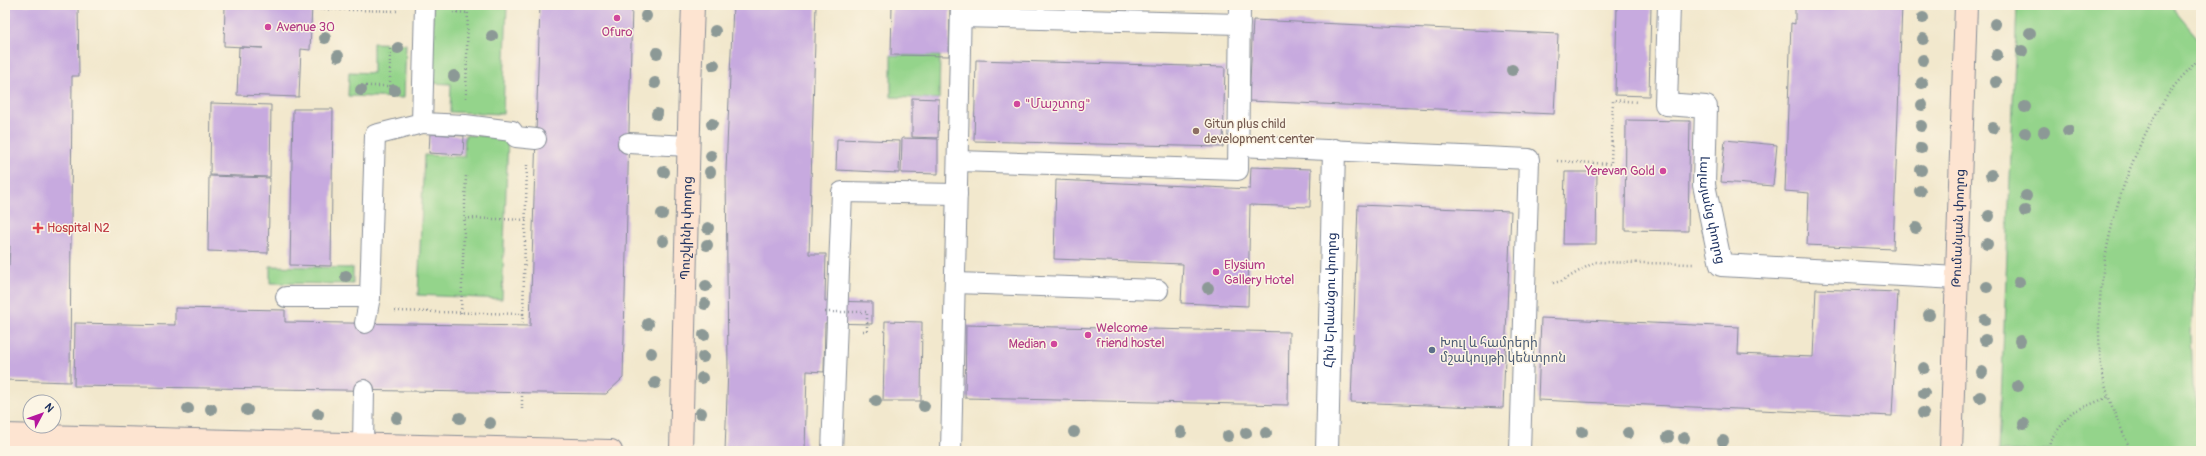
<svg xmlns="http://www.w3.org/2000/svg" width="2206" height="456" viewBox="0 0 2206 456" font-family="Pangolin,'Noto Sans Armenian',sans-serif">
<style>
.green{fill:#94d48b;stroke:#588274}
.building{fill:#c7aadf}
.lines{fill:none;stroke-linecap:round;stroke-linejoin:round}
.lane-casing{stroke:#868c96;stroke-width:22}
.street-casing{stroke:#868c96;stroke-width:24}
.secondary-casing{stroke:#868c96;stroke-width:24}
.path{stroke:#868c96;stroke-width:2.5;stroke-dasharray:1 3;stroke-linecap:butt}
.lane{stroke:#fff;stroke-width:20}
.street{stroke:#fff;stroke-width:22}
.secondary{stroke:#fde4d1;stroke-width:22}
.path-bridge{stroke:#868c96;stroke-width:2.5;stroke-dasharray:1 3;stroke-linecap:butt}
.tree{fill:#8c9996}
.hotel-dot{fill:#d1479c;stroke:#fcf5e5;stroke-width:1.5}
.education-dot{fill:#8d6e63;stroke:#fcf5e5;stroke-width:1.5}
.health-dot{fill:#e0444e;stroke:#fcf5e5;stroke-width:1.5}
.service-dot{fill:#5c6f8a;stroke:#fcf5e5;stroke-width:1.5}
.labels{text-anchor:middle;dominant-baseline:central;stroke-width:3;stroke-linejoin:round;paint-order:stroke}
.hotel-label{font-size:13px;fill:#b23c85;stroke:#fcf5e5;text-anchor:start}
.education-label{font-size:13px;fill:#785e54;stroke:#fcf5e5;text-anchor:start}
.street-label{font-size:13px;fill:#1b2f5e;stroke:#fcf5e5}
.health-label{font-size:13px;fill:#be3a42;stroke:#fcf5e5;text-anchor:start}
.service-label{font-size:13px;fill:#4e5e75;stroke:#fcf5e5;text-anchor:start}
</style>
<rect width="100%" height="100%" fill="#fcf5e5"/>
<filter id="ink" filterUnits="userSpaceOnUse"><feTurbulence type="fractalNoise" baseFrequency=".025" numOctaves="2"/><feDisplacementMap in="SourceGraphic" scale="8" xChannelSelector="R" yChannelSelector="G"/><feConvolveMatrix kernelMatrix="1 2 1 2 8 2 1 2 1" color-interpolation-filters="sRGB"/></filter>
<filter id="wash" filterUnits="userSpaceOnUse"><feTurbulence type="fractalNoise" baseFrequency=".012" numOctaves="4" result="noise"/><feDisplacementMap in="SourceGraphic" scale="16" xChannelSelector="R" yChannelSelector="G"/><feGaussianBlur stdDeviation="0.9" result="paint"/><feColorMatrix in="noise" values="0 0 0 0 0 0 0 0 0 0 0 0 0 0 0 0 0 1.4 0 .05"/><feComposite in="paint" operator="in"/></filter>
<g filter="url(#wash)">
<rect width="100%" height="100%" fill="#f2e8cd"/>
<g class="green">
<path d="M433 5H507L503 114 450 112 451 84 431 83Z"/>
<path d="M2017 5H2170L2201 42V249L2194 288 2191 333 2193 387 2201 418V451H1999Z"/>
<path d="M373 43 406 44 404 98 348 96 349 72 373 73Z"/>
<path d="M891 55 940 56 939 99 891 97Z"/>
<path d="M465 135 508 137 502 299 418 295 424 155 464 157Z"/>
<path d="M270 266 353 268V284L270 283Z"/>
</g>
<g id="blocks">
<g class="building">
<path d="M5 5H78L79 76H72L70 382 5 380V265H9L10 246 5 245Z"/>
<path d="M225 5H312L310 50 301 49 299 97 237 95 239 47 263 48 224 46Z"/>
<path d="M540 5H632L623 378 606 394 74 386 75 323 175 325V308L285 310V322L530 326Z"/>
<path d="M733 5H816L809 254H826L825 301 872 302V324L825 323 824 372 807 371 805 451H725L728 369 726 170Z"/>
<path d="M892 5H950L949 56 891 55Z"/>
<path d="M1617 5H1651L1649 96 1615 95Z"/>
<path d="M1795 5H1902L1893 249 1807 245 1809 193 1785 191 1791 23 1795 24Z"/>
<path d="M1253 20 1558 34 1554 114 1249 101Z"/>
<path d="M976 60 1225 67 1223 147 974 141Z"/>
<path d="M912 98 939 99 938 138 912 137Z"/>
<path d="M211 103 271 105 270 177 210 175Z"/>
<path d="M293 109H333L331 266 290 265Z"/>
<path d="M1626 120 1690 121 1688 231 1625 230Z"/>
<path d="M430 134 464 136 463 155 429 153Z"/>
<path d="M902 138 938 139V174L901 173Z"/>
<path d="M837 139 900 141 899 173 836 170Z"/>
<path d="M1725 140 1777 145 1773 186 1721 182Z"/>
<path d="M1251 167 1311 169 1310 207 1250 205 1248 306 1181 303 1183 264 1054 259 1056 180 1250 189Z"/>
<path d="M1565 172H1597L1596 244H1563Z"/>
<path d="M209 176 270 178 268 253 208 251Z"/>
<path d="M1358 205 1511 211 1503 408 1351 402Z"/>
<path d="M1816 289 1898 292 1892 416 1538 400 1541 318 1739 327 1738 354 1813 357Z"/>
<path d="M885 321 922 322 921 401H883Z"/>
<path d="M966 325 1289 332 1288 405 965 398Z"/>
</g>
</g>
</g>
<g filter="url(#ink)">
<use href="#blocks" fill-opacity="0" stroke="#868c96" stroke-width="1"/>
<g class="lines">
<g class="lane-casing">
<g id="lane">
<path d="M961 17 1240 24"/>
<path d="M422 123 465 125 512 131 516 137 536 139"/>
<path d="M628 143 689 146"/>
<path d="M1239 146 1529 159 1520 451"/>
<path d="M958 161 1238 170 1240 5"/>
<path d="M955 283 1158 290"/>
<path d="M286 297H370"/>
<path d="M365 323 370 297 375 135 422 123 425 5"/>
<path d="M363 444 364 390"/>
<path d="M832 451 842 192 957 194"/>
<path d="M951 451 961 5"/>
</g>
</g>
<g class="street-casing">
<g id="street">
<path id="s1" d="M1669 5 1666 104 1706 107 1704 185 1721 265 1957 278"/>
<path id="s2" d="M1327 451 1334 150"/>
</g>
</g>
<g class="secondary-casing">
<g id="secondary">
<path d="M5 435 611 451"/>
<path id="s3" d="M681 451 690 87 693 5"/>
<path id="s4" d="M1951 451 1966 5"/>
</g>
</g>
<g class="path">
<path d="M312 9 398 11"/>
<path d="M453 12 468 13"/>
<path d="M358 86H390V47"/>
<path d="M466 98 468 5"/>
<path d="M1557 161 1611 164 1613 100 1638 102"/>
<path d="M465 218 526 220"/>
<path d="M1553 283 1562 281 1595 262 1693 264"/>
<path d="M395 311 523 314 522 325"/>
<path d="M461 313 466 176"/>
<path d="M523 314 527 165"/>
<path d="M863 331H867V312"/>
<path d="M522 392V409"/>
<path d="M2049 451 2050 440 2072 412 2108 397"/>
<path d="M2131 451C2119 423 2105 395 2101 365 2091 275 2119 168 2169 93 2178 80 2191 68 2201 56"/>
</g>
<use href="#lane" class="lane"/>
<use href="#street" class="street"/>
<use href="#secondary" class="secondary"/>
<path class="path-bridge" d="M825 312H867"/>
</g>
<g class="tree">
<circle cx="646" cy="16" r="6"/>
<circle cx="1923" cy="18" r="6"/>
<circle cx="1995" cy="24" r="6"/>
<circle cx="715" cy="31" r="6"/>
<circle cx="2030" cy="33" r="6"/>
<circle cx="492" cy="36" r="6"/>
<circle cx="325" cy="38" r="6"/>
<circle cx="1923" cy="39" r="6"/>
<circle cx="398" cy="48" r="6"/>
<circle cx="2022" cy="51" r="6"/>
<circle cx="657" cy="53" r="6"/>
<circle cx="1997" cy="55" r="6"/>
<circle cx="338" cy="56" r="6"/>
<circle cx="1923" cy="60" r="6"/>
<circle cx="714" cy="65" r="6"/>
<circle cx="1512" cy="70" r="6"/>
<circle cx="454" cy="76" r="6"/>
<circle cx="1996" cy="82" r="6"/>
<circle cx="655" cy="83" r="6"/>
<circle cx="1922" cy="83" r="6"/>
<circle cx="361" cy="90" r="6"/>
<circle cx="394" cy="90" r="6"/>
<circle cx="1922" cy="105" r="6"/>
<circle cx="2025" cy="107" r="6"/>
<circle cx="657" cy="114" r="6"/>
<circle cx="712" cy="124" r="6"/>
<circle cx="1921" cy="126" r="6"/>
<circle cx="1993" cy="128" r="6"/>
<circle cx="2068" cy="131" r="6"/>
<circle cx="2044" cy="132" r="6"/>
<circle cx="2025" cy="133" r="6"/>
<circle cx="1921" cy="148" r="6"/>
<circle cx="711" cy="156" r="6"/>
<circle cx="1921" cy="170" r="6"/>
<circle cx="664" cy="172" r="6"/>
<circle cx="710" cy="172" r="6"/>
<circle cx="1991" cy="175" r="6"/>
<circle cx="1920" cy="191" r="6"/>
<circle cx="2026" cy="196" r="6"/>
<circle cx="2025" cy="211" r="6"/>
<circle cx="662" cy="214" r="6"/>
<circle cx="1989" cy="216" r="6"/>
<circle cx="708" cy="228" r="6"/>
<circle cx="1916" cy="228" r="6"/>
<circle cx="663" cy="241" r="6"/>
<circle cx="1987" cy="244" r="6"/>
<circle cx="707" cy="245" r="6"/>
<circle cx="346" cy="276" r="6"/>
<circle cx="2019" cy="282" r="6"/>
<circle cx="706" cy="286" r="6"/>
<circle cx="1987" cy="287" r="6"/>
<circle cx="1208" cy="288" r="6"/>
<circle cx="705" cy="304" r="6"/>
<circle cx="1929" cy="315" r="6"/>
<circle cx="1985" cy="320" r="6"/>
<circle cx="648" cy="324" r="6"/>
<circle cx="704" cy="335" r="6"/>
<circle cx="1985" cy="340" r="6"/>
<circle cx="2020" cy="341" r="6"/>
<circle cx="651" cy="353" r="6"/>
<circle cx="703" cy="357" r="6"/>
<circle cx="1924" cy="368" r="6"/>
<circle cx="1982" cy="372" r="6"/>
<circle cx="702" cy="378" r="6"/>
<circle cx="655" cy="383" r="6"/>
<circle cx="2018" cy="386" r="6"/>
<circle cx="1924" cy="393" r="6"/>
<circle cx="1980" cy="397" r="6"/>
<circle cx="876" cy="401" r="6"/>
<circle cx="924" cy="406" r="6"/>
<circle cx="188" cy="409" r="6"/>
<circle cx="211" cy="409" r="6"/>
<circle cx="247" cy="410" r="6"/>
<circle cx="701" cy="413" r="6"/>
<circle cx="1923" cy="413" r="6"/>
<circle cx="318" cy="414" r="6"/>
<circle cx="397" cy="418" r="6"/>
<circle cx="460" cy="418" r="6"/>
<circle cx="490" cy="423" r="6"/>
<circle cx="2024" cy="424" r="6"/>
<circle cx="1074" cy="432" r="6"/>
<circle cx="1181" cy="432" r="6"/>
<circle cx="1582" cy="432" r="6"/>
<circle cx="1246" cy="433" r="6"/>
<circle cx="1266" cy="433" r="6"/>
<circle cx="1628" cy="433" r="6"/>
<circle cx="1228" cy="436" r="6"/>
<circle cx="1668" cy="437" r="6"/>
<circle cx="1684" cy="438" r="6"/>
<circle cx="1723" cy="441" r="6"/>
</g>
</g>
<g class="hotel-dot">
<circle cx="617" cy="18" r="4"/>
<circle cx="268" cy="27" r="4"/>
<circle cx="1017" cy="104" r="4"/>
<circle cx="1663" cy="171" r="4"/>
<circle cx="1216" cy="272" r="4"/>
<circle cx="1088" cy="335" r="4"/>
<circle cx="1054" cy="344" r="4"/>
</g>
<circle class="education-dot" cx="1196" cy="131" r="4"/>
<path class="health-dot" d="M36 222h4v4h4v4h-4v4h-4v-4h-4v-4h4z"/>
<circle class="service-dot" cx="1432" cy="350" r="4"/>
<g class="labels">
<g class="hotel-label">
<text x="276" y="27">Avenue 30</text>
<text x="617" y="32" text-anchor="middle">Ofuro</text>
<text x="1025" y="104">"Մաշտոց"</text>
<text x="1655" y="171" text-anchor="end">Yerevan Gold</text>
<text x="1224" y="265">Elysium<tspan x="1224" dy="15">Gallery Hotel</tspan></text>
<text x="1096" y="328">Welcome<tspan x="1096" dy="15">friend hostel</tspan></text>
<text x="1046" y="344" text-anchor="end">Median</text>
</g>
<g class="education-label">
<text x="1204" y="124">Gitun plus child<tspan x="1204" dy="15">development center</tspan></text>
</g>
<g class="street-label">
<text stroke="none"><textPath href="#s1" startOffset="243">Լալայանց փողոց</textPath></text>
<text stroke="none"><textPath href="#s3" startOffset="223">Պուշկինի փողոց</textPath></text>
<text stroke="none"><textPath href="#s4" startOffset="223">Թումանյան փողոց</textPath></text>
<text stroke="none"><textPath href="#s2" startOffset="151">Հին Երևանցու փողոց</textPath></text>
</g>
<g class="health-label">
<text x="47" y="228">Hospital N2</text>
</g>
<g class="service-label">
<text x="1440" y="343">Խուլ և համրերի<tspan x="1440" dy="15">մշակույթի կենտրոն</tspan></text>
</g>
</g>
<rect width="2206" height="456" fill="none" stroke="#fcf5e5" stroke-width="20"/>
<g transform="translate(42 414) rotate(49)"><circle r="19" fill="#fcf5e5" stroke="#a2a6af"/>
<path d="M0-3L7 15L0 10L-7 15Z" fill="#b5179e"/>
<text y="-6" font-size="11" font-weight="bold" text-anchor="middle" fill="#1b2f5e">N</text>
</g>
</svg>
